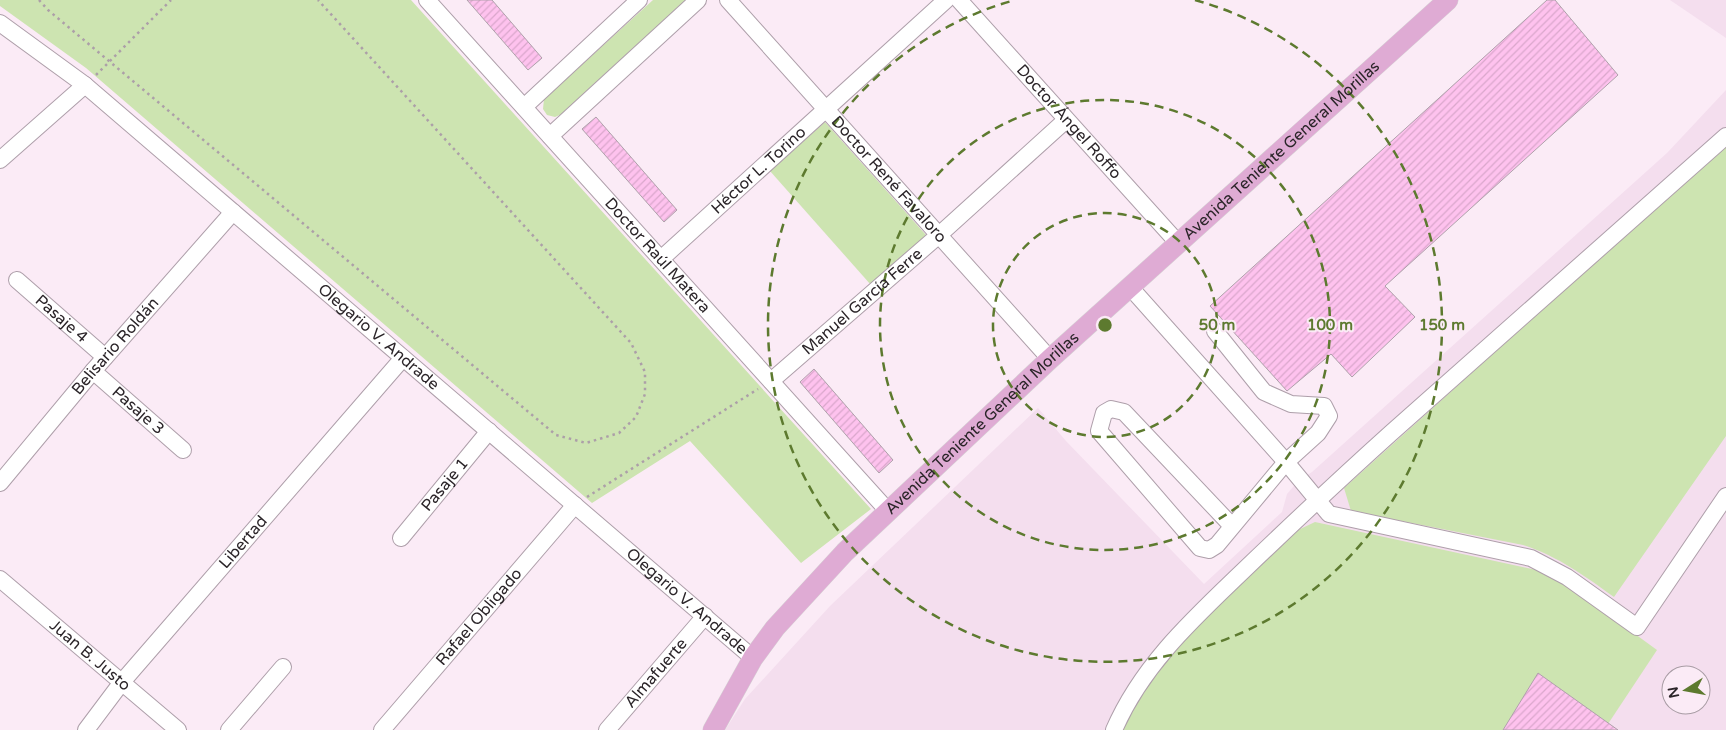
<svg xmlns="http://www.w3.org/2000/svg" width="1726" height="730" viewBox="0 0 1726 730" font-family="'Varela Round',sans-serif">
<style>
.built{fill:#f4deee;fill-rule:evenodd}
.green{fill:#cde4b1}
.building{fill:url(#building-hatch);stroke:#afa1ab}
.lines{fill:none;stroke-linecap:round;stroke-linejoin:round}
.minor-casing{stroke:#ae9faa;stroke-width:18}
.major-casing{stroke:#d5d3d4;stroke-width:21}
.path{stroke:#ac9fa8;stroke-width:2.5;stroke-dasharray:2.5 4;stroke-linecap:butt}
.minor{stroke:#fff;stroke-width:16}
.major{stroke:#dfabd4;stroke-width:20}
.ring{fill:none;stroke:#5d7a2f;stroke-width:2.5;stroke-dasharray:9 6}
.labels{text-anchor:middle;dominant-baseline:central;stroke-width:4;stroke-linejoin:round;paint-order:stroke}
.street-label{font-size:16px;fill:#2b2529;stroke:#fbebf6}
.centre{fill:#5d7a2f;stroke:#fbebf6;stroke-width:2.5}
.ring-label{font-size:15px;text-anchor:middle;font-weight:bold;fill:#5d7a2f;stroke:#fbebf6;stroke-width:4;stroke-linejoin:round;paint-order:stroke}
</style>
<defs>
<pattern id="building-hatch" width="6" height="6" patternUnits="userSpaceOnUse" patternTransform="scale(1.25)"><rect width="6" height="6" fill="#fec2ee"/><path d="M-1 1l2-2M0 6l6-6M5 7l2-2" fill="none" stroke="#daa7cc"/></pattern>
</defs>
<rect width="100%" height="100%" fill="#fbebf6"/>
<g class="built">
<path d="M1670 0H1726V38Z"/>
<path d="M1726 90V730H725L745 699 830 606 1038 408 1066 441 1204 584 1282 512 1287 494 1299 480 1312 472 1667 153ZM1671 675H1701V705H1671Z"/>
</g>
<g class="green">
<path d="M0 0H411L871 509 801 563 690 441 592 503 86 68 0 6Z"/>
<path d="M653 0H688L562 114 555 117 547 115 543 109 544 99Z"/>
<path d="M825 122 926 235 871 285 770 171Z"/>
<path d="M1726 144V436L1614 597C1583 575 1559 557 1523 545L1351 511 1344 488Z"/>
<path d="M1315 522 1541 571 1569 586 1657 650 1604 730H1118L1173 646 1296 531Z"/>
</g>
<g class="building">
<path d="M467 0H492L542 58 528 70Z"/>
<path d="M1547 0H1555L1618 75 1385 286 1415 317 1352 377 1331 354 1287 391 1210 306Z"/>
<path d="M596 117 677 210 664 222 582 129Z"/>
<path d="M814 369 893 460 879 473 800 382Z"/>
<path d="M1538 673 1618 730H1503Z"/>
</g>
<g class="lines">
<g class="minor-casing">
<g id="minor">
<path id="s1" d="M427 0 888 511"/>
<path id="s2" d="M728 0 1050 359"/>
<path id="s3" d="M959 0 1178 243"/>
<path id="s4" d="M0 23 85 85 753 658"/>
<path d="M524 107 639 0"/>
<path d="M550 136 698 0"/>
<path d="M0 160 85 85"/>
<path id="s5" d="M661 259 946 0"/>
<path id="s6" d="M17 280 105 357"/>
<path d="M1130 287 1286 462 1329 514 1531 558 1567 577 1637 627 1726 496"/>
<path d="M1215 331 1264 392 1291 404 1324 406 1329 416 1318 433 1286 462 1217 545 1209 550 1200 548 1099 431 1104 413 1111 409 1124 412 1232 526"/>
<path id="s7" d="M93 371 183 450"/>
<path id="s8" d="M771 381 939 235 1066 120"/>
<path id="s9" d="M0 483 93 371 233 212"/>
<path id="s10" d="M401 538 489 431"/>
<path id="s11" d="M0 579 178 730"/>
<path id="s12" d="M86 730 122 682 403 358"/>
<path d="M229 730 283 667"/>
<path id="s13" d="M382 730 575 505"/>
<path id="s14" d="M607 730 705 616"/>
<path d="M1114 730C1142 665 1194 618 1243 571 1292 524 1341 478 1391 433 1503 334 1614 235 1726 136"/>
</g>
</g>
<g class="major-casing">
<g id="major">
<path id="s15" d="M713 730 753 658 775 628 845 552 1050 359 1448 0"/>
</g>
</g>
<g class="path">
<path d="M39 0 48 10 556 435 586 443 619 433 636 417 645 394V372L631 343 318 0"/>
<path d="M96 75 171 0"/>
<path d="M587 497 758 389"/>
</g>
<use href="#minor" class="minor"/>
<use href="#major" class="major"/>
</g>
<g class="ring">
<circle cx="1105" cy="325" r="112"/>
<circle cx="1105" cy="325" r="225"/>
<path d="M1195 0A337 337 0 1 1 1015 0"/>
</g>
<g class="labels">
<g class="street-label">
<text stroke="none"><textPath href="#s3" startOffset="164">Doctor Ángel Roffo</textPath></text>
<text stroke="none"><textPath href="#s15" startOffset="816">Avenida Teniente General Morillas</textPath></text>
<text stroke="none"><textPath href="#s5" startOffset="132">Héctor L. Torino</textPath></text>
<text stroke="none"><textPath href="#s2" startOffset="241">Doctor René Favaloro</textPath></text>
<text stroke="none"><textPath href="#s1" startOffset="344">Doctor Raúl Matera</textPath></text>
<text stroke="none"><textPath href="#s8" startOffset="121">Manuel García Ferre</textPath></text>
<text stroke="none"><textPath href="#s6" startOffset="59">Pasaje 4</textPath></text>
<text stroke="none"><textPath href="#s4" startOffset="492">Olegario V. Andrade</textPath></text>
<text stroke="none"><textPath href="#s9" startOffset="179">Belisario Roldán</textPath></text>
<text stroke="none"><textPath href="#s7" startOffset="60">Pasaje 3</textPath></text>
<text stroke="none"><textPath href="#s15" startOffset="411">Avenida Teniente General Morillas</textPath></text>
<text stroke="none"><textPath href="#s10" startOffset="69">Pasaje 1</textPath></text>
<text stroke="none"><textPath href="#s12" startOffset="245">Libertad</textPath></text>
<text stroke="none"><textPath href="#s4" startOffset="898">Olegario V. Andrade</textPath></text>
<text stroke="none"><textPath href="#s13" startOffset="149">Rafael Obligado</textPath></text>
<text stroke="none"><textPath href="#s11" startOffset="118">Juan B. Justo</textPath></text>
<text stroke="none"><textPath href="#s14" startOffset="75">Almafuerte</textPath></text>
</g>
</g>
<circle cx="1105" cy="325" r="8" class="centre"/>
<g class="ring-label">
<text x="1217" y="330">50 m</text>
<text x="1330" y="330">100 m</text>
<text x="1442" y="330">150 m</text>
</g>
<g transform="translate(1686 690) rotate(259)"><circle r="24" fill="#fbebf6" stroke="#a89ca4"/>
<path d="M0-4L9 19L0 12L-9 19Z" fill="#5d7a2f"/>
<text y="-8" font-size="14" font-weight="bold" text-anchor="middle" fill="#2b2529">N</text>
</g>
</svg>
